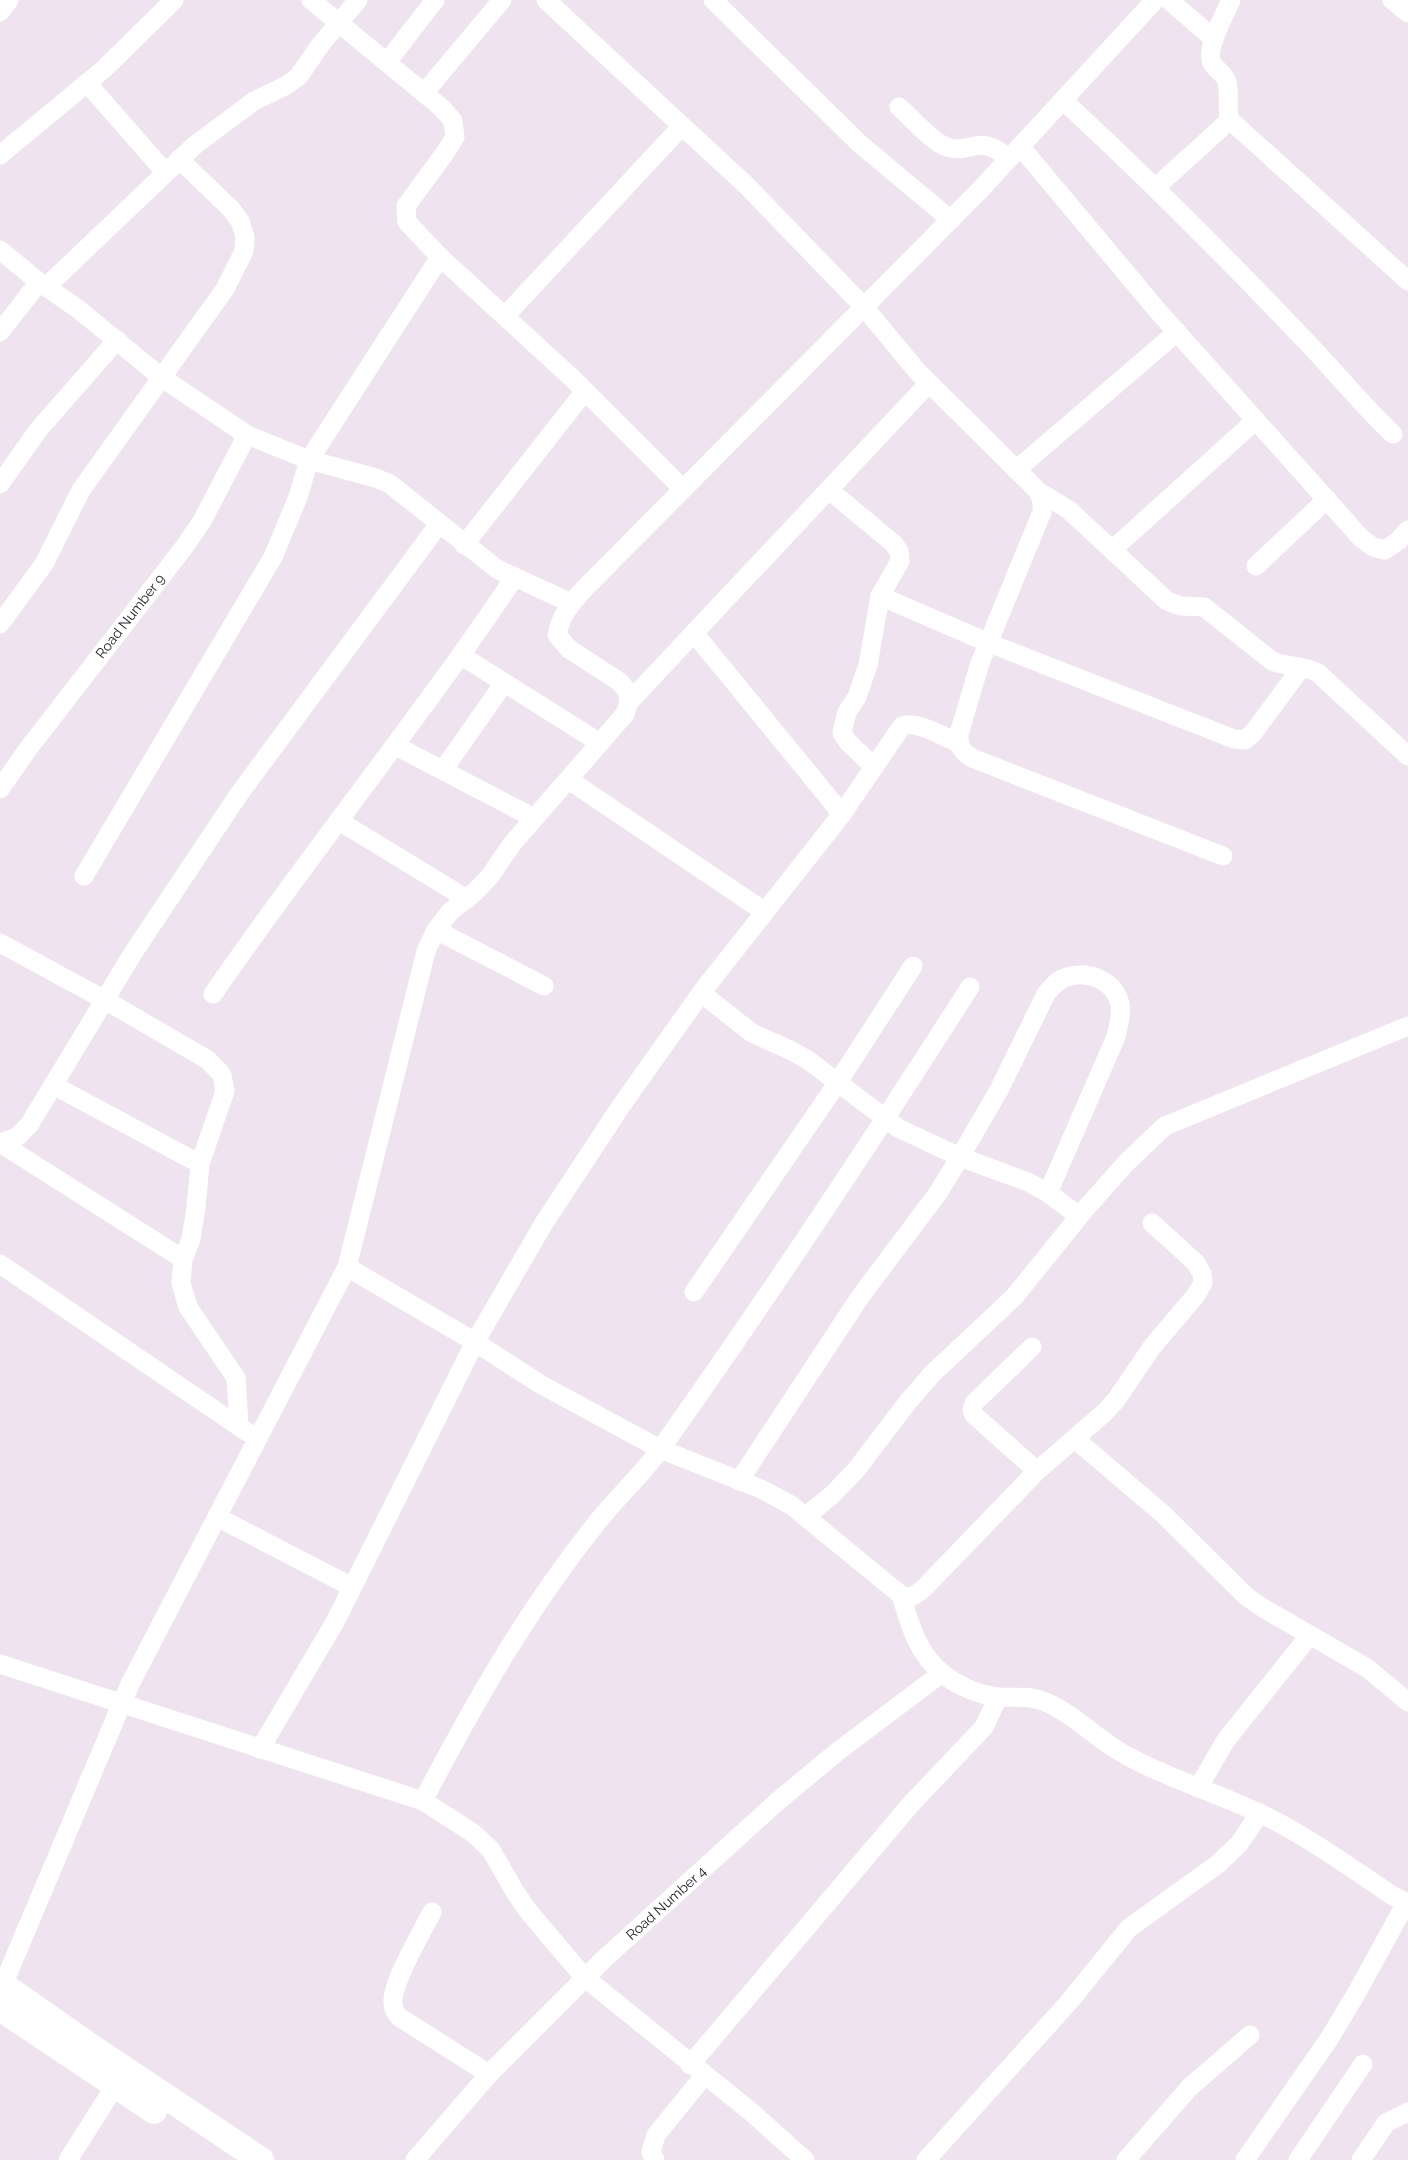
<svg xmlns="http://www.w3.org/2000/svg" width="1408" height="2160" viewBox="0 0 1408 2160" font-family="Raleway,sans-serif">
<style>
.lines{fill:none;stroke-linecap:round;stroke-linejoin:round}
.minor{stroke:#fff;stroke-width:19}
.highway{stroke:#fff;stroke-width:26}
.labels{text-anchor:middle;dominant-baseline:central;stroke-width:4.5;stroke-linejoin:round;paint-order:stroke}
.street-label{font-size:14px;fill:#221e23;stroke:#fff}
</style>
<rect width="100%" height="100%" fill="#eee3ee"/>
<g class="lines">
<g class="minor">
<path d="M311 0 442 108 453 121 455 137 445 153 406 206 407 222 440 257 573 379 683 489"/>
<path d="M546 0 746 185 864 307 917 371 1038 491 1042 501V512L980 663 959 734C958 747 962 751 972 758L1223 856"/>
<path d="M713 0 860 144 951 220"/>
<path d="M1169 0 1214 39"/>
<path d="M1231 0C1225 14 1205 49 1212 63 1216 70 1225 74 1227 82 1230 95 1226 107 1230 120L1408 281"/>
<path d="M1392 0 1408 13"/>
<path d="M0 12 9 0"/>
<path d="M387 62 435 0"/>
<path d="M87 83 165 172"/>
<path d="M424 93 502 0"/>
<path d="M1064 101C1151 182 1236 267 1318 354 1343 381 1366 409 1393 434"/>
<path d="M899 107C912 118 932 142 947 147 974 155 975 132 1009 158"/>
<path d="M1020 146 1157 310 1361 538 1373 547 1385 550 1398 541 1408 530"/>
<path d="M0 155 104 69 174 0"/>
<path d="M1156 187 1230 120"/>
<path d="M0 250 39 282 78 309 161 377 247 435 309 460 376 478 390 484 497 569 571 603"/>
<path d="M46 287 195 145 254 101 287 85 299 76 321 44 358 0"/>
<path d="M505 316 682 126"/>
<path d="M0 332 39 282"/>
<path d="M1016 470 1177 332"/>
<path d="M0 484 39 429 117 340"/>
<path d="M829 490 893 543 899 551 900 561 880 596 868 665 857 697 847 712 842 733 848 742 874 767"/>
<path d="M1038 491 1069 510 1167 601 1181 606 1204 607 1272 661C1287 667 1305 665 1318 673L1408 756"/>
<path d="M464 545 585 391"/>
<path d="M1112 550 1256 420"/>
<path d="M1256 566 1327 499"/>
<path d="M880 596 989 643 1234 739 1245 740 1253 733 1301 668"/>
<path d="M0 624 44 564 81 490 225 289 244 251 245 237 240 221 231 209 179 159"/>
<path d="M694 633 842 814"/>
<path d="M462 656 600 743"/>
<path d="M629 702 929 383"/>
<path d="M396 746 534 818"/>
<path d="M443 770 504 683"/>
<path d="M569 780 765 912"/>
<path d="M0 789 28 749 185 546 202 521 247 435"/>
<path d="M339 821 467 899"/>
<path d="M84 876 273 557 298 497 309 460 440 257"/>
<path d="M436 930 544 986"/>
<path d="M0 943 105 1000 208 1060 222 1075 225 1091 200 1164 196 1208 191 1239 183 1259 181 1283 188 1307 236 1378 239 1426"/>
<path d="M701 993 752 1033 790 1050 808 1060 898 1128 960 1157 1028 1182 1048 1193 1079 1216"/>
<path d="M213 994C310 853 419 720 514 578"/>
<path d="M53 1085 200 1164"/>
<path d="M0 1143 17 1137 29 1125 133 953 239 794 439 524"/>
<path d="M0 1143 183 1259"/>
<path d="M0 1264 247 1432"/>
<path d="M347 1267 475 1342 540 1384 660 1449 761 1489 791 1505 901 1595C912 1599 916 1595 924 1588L1037 1471 1104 1413 1116 1400 1152 1347 1196 1295 1203 1283 1202 1274 1196 1263 1152 1223"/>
<path d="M694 1292 838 1082 913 966"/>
<path d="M1032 1347 974 1403 972 1410 974 1415 1037 1471"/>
<path d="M1075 1439 1163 1514 1247 1597 1263 1608 1367 1668 1408 1702"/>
<path d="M739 1481 860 1297 938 1193 960 1157 999 1090 1046 994C1052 987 1058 979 1067 977 1089 970 1115 981 1120 1004 1122 1015 1118 1029 1115 1039L1048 1193"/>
<path d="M806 1516 832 1495 856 1470 907 1403 932 1374 1014 1297 1086 1208 1127 1162 1165 1126 1408 1026"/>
<path d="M217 1517 352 1587"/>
<path d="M901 1595C910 1625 917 1653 943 1674 958 1686 979 1695 998 1697 1013 1698 1029 1695 1043 1701 1072 1712 1095 1738 1122 1753 1166 1778 1215 1792 1261 1814 1306 1835 1351 1868 1393 1896L1408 1903"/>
<path d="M0 1664 423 1801 473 1833 491 1850 515 1892 529 1912 584 1977 750 2111 805 2160"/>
<path d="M260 1749 335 1622 475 1342 544 1223 621 1106 701 993 842 814 902 726C918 720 943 737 958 743"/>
<path d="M1198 1788 1226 1740 1310 1635"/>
<path d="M423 1801C473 1705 527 1610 595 1525 616 1498 642 1475 662 1447 769 1296 871 1142 970 987"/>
<path d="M432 1912C422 1932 391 1983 393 2003 393 2009 395 2012 399 2017L489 2074"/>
<path d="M3 1985 130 1684 347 1267 426 951 436 930 450 912 476 891 490 876 512 844 625 714 629 702 628 692 620 682 569 649 557 635C560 617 571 603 584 589L980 190 1155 0"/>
<path d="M690 2065 911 1804 984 1727 998 1697"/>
<path d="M68 2160 115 2086"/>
<path d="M415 2160 489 2074 603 1960 778 1801 837 1752 942 1673"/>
<path d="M655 2160 651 2152 656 2135 704 2076"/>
<path d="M926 2160 1069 2002 1129 1928 1218 1864 1239 1844 1260 1813"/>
<path d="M1126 2160 1190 2087 1250 2035"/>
<path d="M1245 2160 1329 2039 1356 1994 1406 1903"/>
<path d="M1298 2160 1363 2064"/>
<path d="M1361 2160 1386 2123 1408 2112"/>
</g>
<g class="highway">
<path d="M0 1983 87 2044 261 2160"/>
<path d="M0 2008 154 2111"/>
</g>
</g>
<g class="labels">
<g class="street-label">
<text transform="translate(130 616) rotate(-52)">Road Number 9</text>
<text transform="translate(666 1903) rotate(-42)">Road Number 4</text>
</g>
</g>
</svg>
